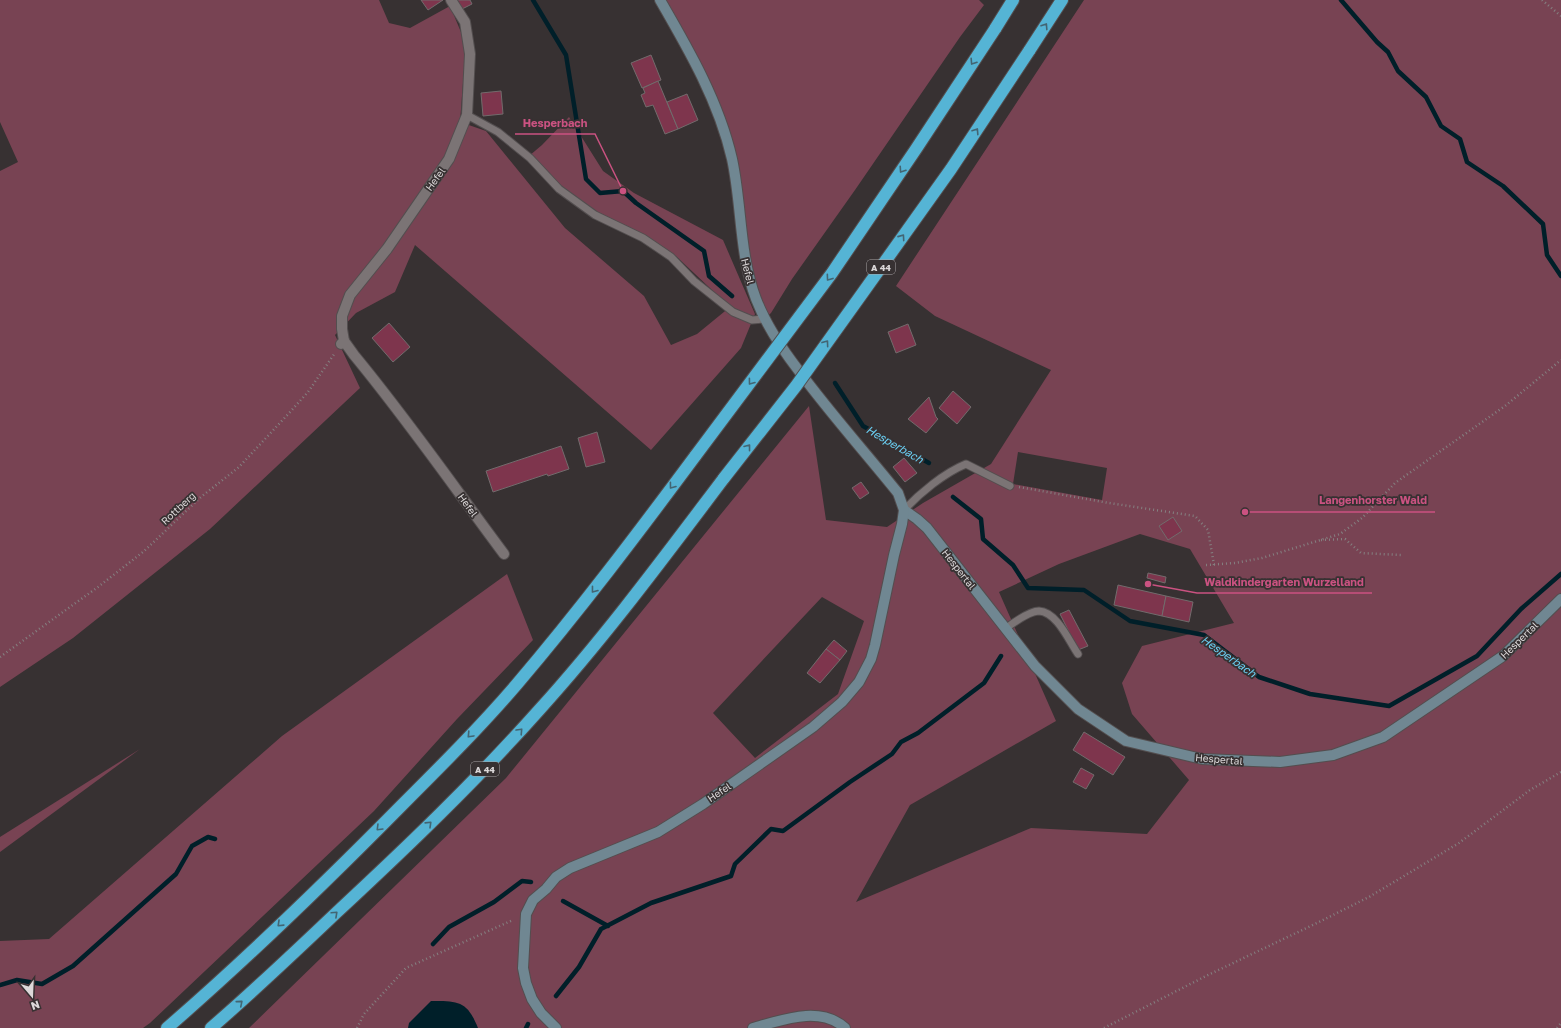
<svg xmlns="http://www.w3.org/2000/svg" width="1561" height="1028" viewBox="0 0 1561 1028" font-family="'Golos Text',sans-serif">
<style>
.green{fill:#784353;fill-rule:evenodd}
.water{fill:#001f29}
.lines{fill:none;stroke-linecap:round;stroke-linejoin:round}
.stream{stroke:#001f29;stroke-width:4.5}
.building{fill:#7e354d;stroke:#726b6c}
.lane-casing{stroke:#534e4f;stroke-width:9}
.street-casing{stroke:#534e4f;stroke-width:12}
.secondary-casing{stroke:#534e4f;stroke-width:12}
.highway-casing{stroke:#534e4f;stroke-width:14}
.path{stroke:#858081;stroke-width:2.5;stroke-dasharray:1 3;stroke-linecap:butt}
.lane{stroke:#7b7475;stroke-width:7}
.street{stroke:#7b7475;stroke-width:10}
.secondary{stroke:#708792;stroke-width:10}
.highway{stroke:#55b4d5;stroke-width:12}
.highway-bridge-casing{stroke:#534e4f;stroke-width:14;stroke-linecap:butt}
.highway-bridge{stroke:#55b4d5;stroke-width:12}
.oneway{stroke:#436573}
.labels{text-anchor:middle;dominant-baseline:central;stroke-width:3.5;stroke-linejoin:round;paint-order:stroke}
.shield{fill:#373132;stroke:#aaa6a7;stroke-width:1}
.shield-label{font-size:9px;font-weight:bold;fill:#dcd8d9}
.street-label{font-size:10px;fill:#dcd8d9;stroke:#373132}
.water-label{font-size:11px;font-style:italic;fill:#6ad0f4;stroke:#373132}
.leader{fill:none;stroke:#ca5281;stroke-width:1.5}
.callout-dot{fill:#ca5281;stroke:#373132;stroke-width:1.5}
.callout-label{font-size:11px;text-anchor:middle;font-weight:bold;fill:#ca5281;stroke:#373132;stroke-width:3.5;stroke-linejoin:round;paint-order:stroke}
</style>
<rect width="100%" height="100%" fill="#373132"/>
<g class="green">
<path d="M0 0H379L389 23 410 28 450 6 466 44 460 122 486 131 565 228 644 296 671 345 697 334 730 307 677 257 598 215 559 187 529 156 542 145 569 117 603 171 634 193 723 240 755 314 741 348 651 450 415 245 395 292 356 313 335 335 360 388 210 529 73 638 0 687V171L18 162 0 122Z"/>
<path d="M660 0H979L984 5 960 37 855 190 792 279 771 313 764 319 756 299 726 139Z"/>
<path d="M1084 0H1561V1028H249L506 778 809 406 826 520 887 527 923 503 991 464 1051 370 935 316 896 286ZM1018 452 1107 468 1102 500 1013 484ZM1140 534 1190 549 1234 623 1142 646 1122 683 1132 714 1189 780 1147 834 1031 828 856 902 910 805 1056 721 999 592 1059 564ZM822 597 864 621 838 694 755 758 713 713Z"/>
<path d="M507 574 533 640 457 719 374 811 150 1023 143 1028H0V941L49 939 282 736Z"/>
<path d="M140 749 0 852V837Z"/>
</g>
<path class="water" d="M431 1001C459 1001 467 1001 478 1028H408L409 1023Z"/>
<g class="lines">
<g class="stream">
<path d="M533 0 566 55 586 179 600 193 623 191 636 203 704 251 709 276 732 296"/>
<path d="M1341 0 1377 42 1388 52 1398 71 1426 97 1441 126 1460 139 1467 162 1503 186 1543 224 1547 255 1561 276"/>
<path d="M835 383 863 426 929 463"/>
<path d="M953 497 981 519 983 539 1013 565 1028 588 1084 590 1130 621 1204 635 1259 677 1310 694 1389 706 1477 656 1521 609 1561 574"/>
<path d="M563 901 608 926"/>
<path d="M433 944 449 927 494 902 522 881 531 882"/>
<path d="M0 985 17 980 42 984 73 966 176 874 192 846 208 837 215 839"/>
<path d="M556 996 579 967 601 929 651 903 731 876 735 864 771 829 783 831 850 782 892 754 901 742 918 733 984 683 1001 656"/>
<path d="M526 1028 528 1024"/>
</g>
</g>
<g class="building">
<path d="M421 0H443L428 10Z"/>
<path d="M457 0H470L472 4 462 9Z"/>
<path d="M651 55 661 80 642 88 631 63Z"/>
<path d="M658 81 678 129 665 134 653 105 646 107 641 95 645 93 643 88Z"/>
<path d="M501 91 503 114 483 116 481 93Z"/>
<path d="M687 94 698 120 678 129 667 102Z"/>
<path d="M389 323 410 347 393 362 372 338Z"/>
<path d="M908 324 916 345 896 353 888 332Z"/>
<path d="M953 391 971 407 957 424 939 408Z"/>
<path d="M929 397 936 417 938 419 926 433 908 419Z"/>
<path d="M597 432 605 462 586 467 578 438Z"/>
<path d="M561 446 569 469 548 476 547 474 493 492 486 471Z"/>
<path d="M904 458 917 473 905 482 893 467Z"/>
<path d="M861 482 869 493 860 499 852 488Z"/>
<path d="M1173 517 1182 531 1168 540 1159 526Z"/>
<path d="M1148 573 1166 577 1165 583 1147 578Z"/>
<path d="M1118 585 1166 596 1162 616 1114 605Z"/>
<path d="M1166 596 1193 602 1189 622 1162 616Z"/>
<path d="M1069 610 1088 646 1078 650 1060 614Z"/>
<path d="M834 640 847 651 840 660 826 649Z"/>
<path d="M826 649 840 660 820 683 807 673Z"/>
<path d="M1084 732 1125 757 1113 775 1073 750Z"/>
<path d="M1081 768 1094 775 1086 789 1073 782Z"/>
</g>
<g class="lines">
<g class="lane-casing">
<g id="lane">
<path d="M467 115 498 132 530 158 559 189 595 215 643 238 671 257 694 281 733 312 752 320 764 319"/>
<path d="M904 510C920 493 944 473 966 464L1010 486"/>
<path d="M1005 629C1013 623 1029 611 1039 611 1057 612 1069 641 1078 654"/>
</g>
</g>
<g class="street-casing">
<g id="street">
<path d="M344 341 354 355C407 419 454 487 504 554"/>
<path d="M341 344 344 341 342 329V316L350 295 387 249 449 159 467 115 470 54 465 22 451 0"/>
</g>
</g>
<g class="secondary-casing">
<g id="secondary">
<path d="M904 510 917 519 927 528 1035 666 1078 709 1126 741 1202 759 1280 762 1333 755 1383 737 1503 656 1561 599"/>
<path d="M556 1028 541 1013 532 999 526 983 523 968 526 914 533 900 546 889 556 877 570 868 658 832 703 804 813 727 842 702 859 682 871 659 875 645 894 555 902 524 904 510 898 493C865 452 830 413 799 371 782 349 766 325 756 299 739 254 742 205 732 159 719 102 689 50 660 0"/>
<path d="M753 1028C782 1020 820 1005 845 1028"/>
</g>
</g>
<g class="highway-casing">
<g id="highway">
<path d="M995 29 1013 0"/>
<path d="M1029 51 1062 0"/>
<path d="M167 1028C249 957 327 881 403 804 442 765 481 726 517 684 580 610 638 533 696 455"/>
<path d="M211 1028C254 991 295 952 336 913 407 847 476 781 540 709 606 636 665 556 724 478"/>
</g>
</g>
<g class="path">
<path d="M1542 0 1561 16"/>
<path d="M1019 487 1109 503 1195 516 1208 530 1214 565"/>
<path d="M1321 540 1345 539 1361 553 1401 555"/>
<path d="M1206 565 1235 563 1262 558 1340 534 1362 518 1395 483 1505 406 1561 360"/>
<path d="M0 657 98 587 143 552 201 497 239 467 291 411 308 392 335 353"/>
<path d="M357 1028 364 1014 406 968 513 920"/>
<path d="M1104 1028 1206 976 1317 923 1369 897 1459 843 1530 790 1561 772"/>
<path d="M1557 1028 1561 1023"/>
</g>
<use href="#lane" class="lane"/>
<use href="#street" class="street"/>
<use href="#secondary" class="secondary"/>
<use href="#highway" class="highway"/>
<g class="highway-bridge-casing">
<g id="highway-bridge">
<path d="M696 455 832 273 916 149 995 29"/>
<path d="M724 478 796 386 864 291 951 169 1029 51"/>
</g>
</g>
<use href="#highway-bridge" class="highway-bridge"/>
</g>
<defs><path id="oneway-chevron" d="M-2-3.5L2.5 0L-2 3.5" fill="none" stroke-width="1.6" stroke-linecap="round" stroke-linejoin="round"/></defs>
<g class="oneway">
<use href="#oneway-chevron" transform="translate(1045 26) rotate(-57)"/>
<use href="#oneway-chevron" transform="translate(973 62) rotate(123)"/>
<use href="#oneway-chevron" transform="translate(976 131) rotate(-57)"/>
<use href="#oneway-chevron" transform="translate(902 170) rotate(124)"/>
<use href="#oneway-chevron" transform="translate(902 237) rotate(-55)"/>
<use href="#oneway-chevron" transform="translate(829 278) rotate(126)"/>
<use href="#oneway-chevron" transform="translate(826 343) rotate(-54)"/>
<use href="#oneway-chevron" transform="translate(751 382) rotate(127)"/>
<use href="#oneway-chevron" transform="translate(748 447) rotate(-52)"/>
<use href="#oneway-chevron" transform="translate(672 486) rotate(127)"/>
<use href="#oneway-chevron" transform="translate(594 590) rotate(128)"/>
<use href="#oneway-chevron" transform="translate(520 731) rotate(-47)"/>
<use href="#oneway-chevron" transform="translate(470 735) rotate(133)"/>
<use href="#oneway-chevron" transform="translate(429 824) rotate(-44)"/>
<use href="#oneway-chevron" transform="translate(379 828) rotate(135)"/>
<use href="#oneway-chevron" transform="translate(335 914) rotate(-43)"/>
<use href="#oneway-chevron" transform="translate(280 924) rotate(136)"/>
<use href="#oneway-chevron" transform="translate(240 1003) rotate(-41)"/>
</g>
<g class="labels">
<g class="shield">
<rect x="867" y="260" width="28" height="14" rx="3"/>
<rect x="471" y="762" width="28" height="14" rx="3"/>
</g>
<g class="shield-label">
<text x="881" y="267">A 44</text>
<text x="485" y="769">A 44</text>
</g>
<g class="street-label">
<text transform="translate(435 179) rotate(-54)">Hefel</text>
<text transform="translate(748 271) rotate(76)">Hefel</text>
<text transform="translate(468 505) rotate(54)">Hefel</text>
<text transform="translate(178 508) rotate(-43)">Rottberg</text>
<text transform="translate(959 569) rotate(52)">Hespertal</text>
<text transform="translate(1519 640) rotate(-44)">Hespertal</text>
<text transform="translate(1219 759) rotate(5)">Hespertal</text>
<text transform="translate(719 792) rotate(-34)">Hefel</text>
</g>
<g class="water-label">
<text transform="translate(895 444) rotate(30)">Hesperbach</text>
<text transform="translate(1229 656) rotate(35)">Hesperbach</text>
</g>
</g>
<path class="leader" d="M623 191L595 134H515M1245 512L1311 512H1435M1148 584L1197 593H1372"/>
<g class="callout-dot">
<circle cx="623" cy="191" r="4"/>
<circle cx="1245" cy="512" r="4"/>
<circle cx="1148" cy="584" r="4"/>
</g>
<g class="callout-label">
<text x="555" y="127">Hesperbach</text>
<text x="1373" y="504">Langenhorster Wald</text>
<text x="1284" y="586">Waldkindergarten Wurzelland</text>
</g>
<g transform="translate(32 996) rotate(161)" stroke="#373132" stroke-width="3" paint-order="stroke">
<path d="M0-3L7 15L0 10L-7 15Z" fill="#dcd8d9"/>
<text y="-6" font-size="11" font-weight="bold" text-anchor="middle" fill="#dcd8d9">N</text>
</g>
</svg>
